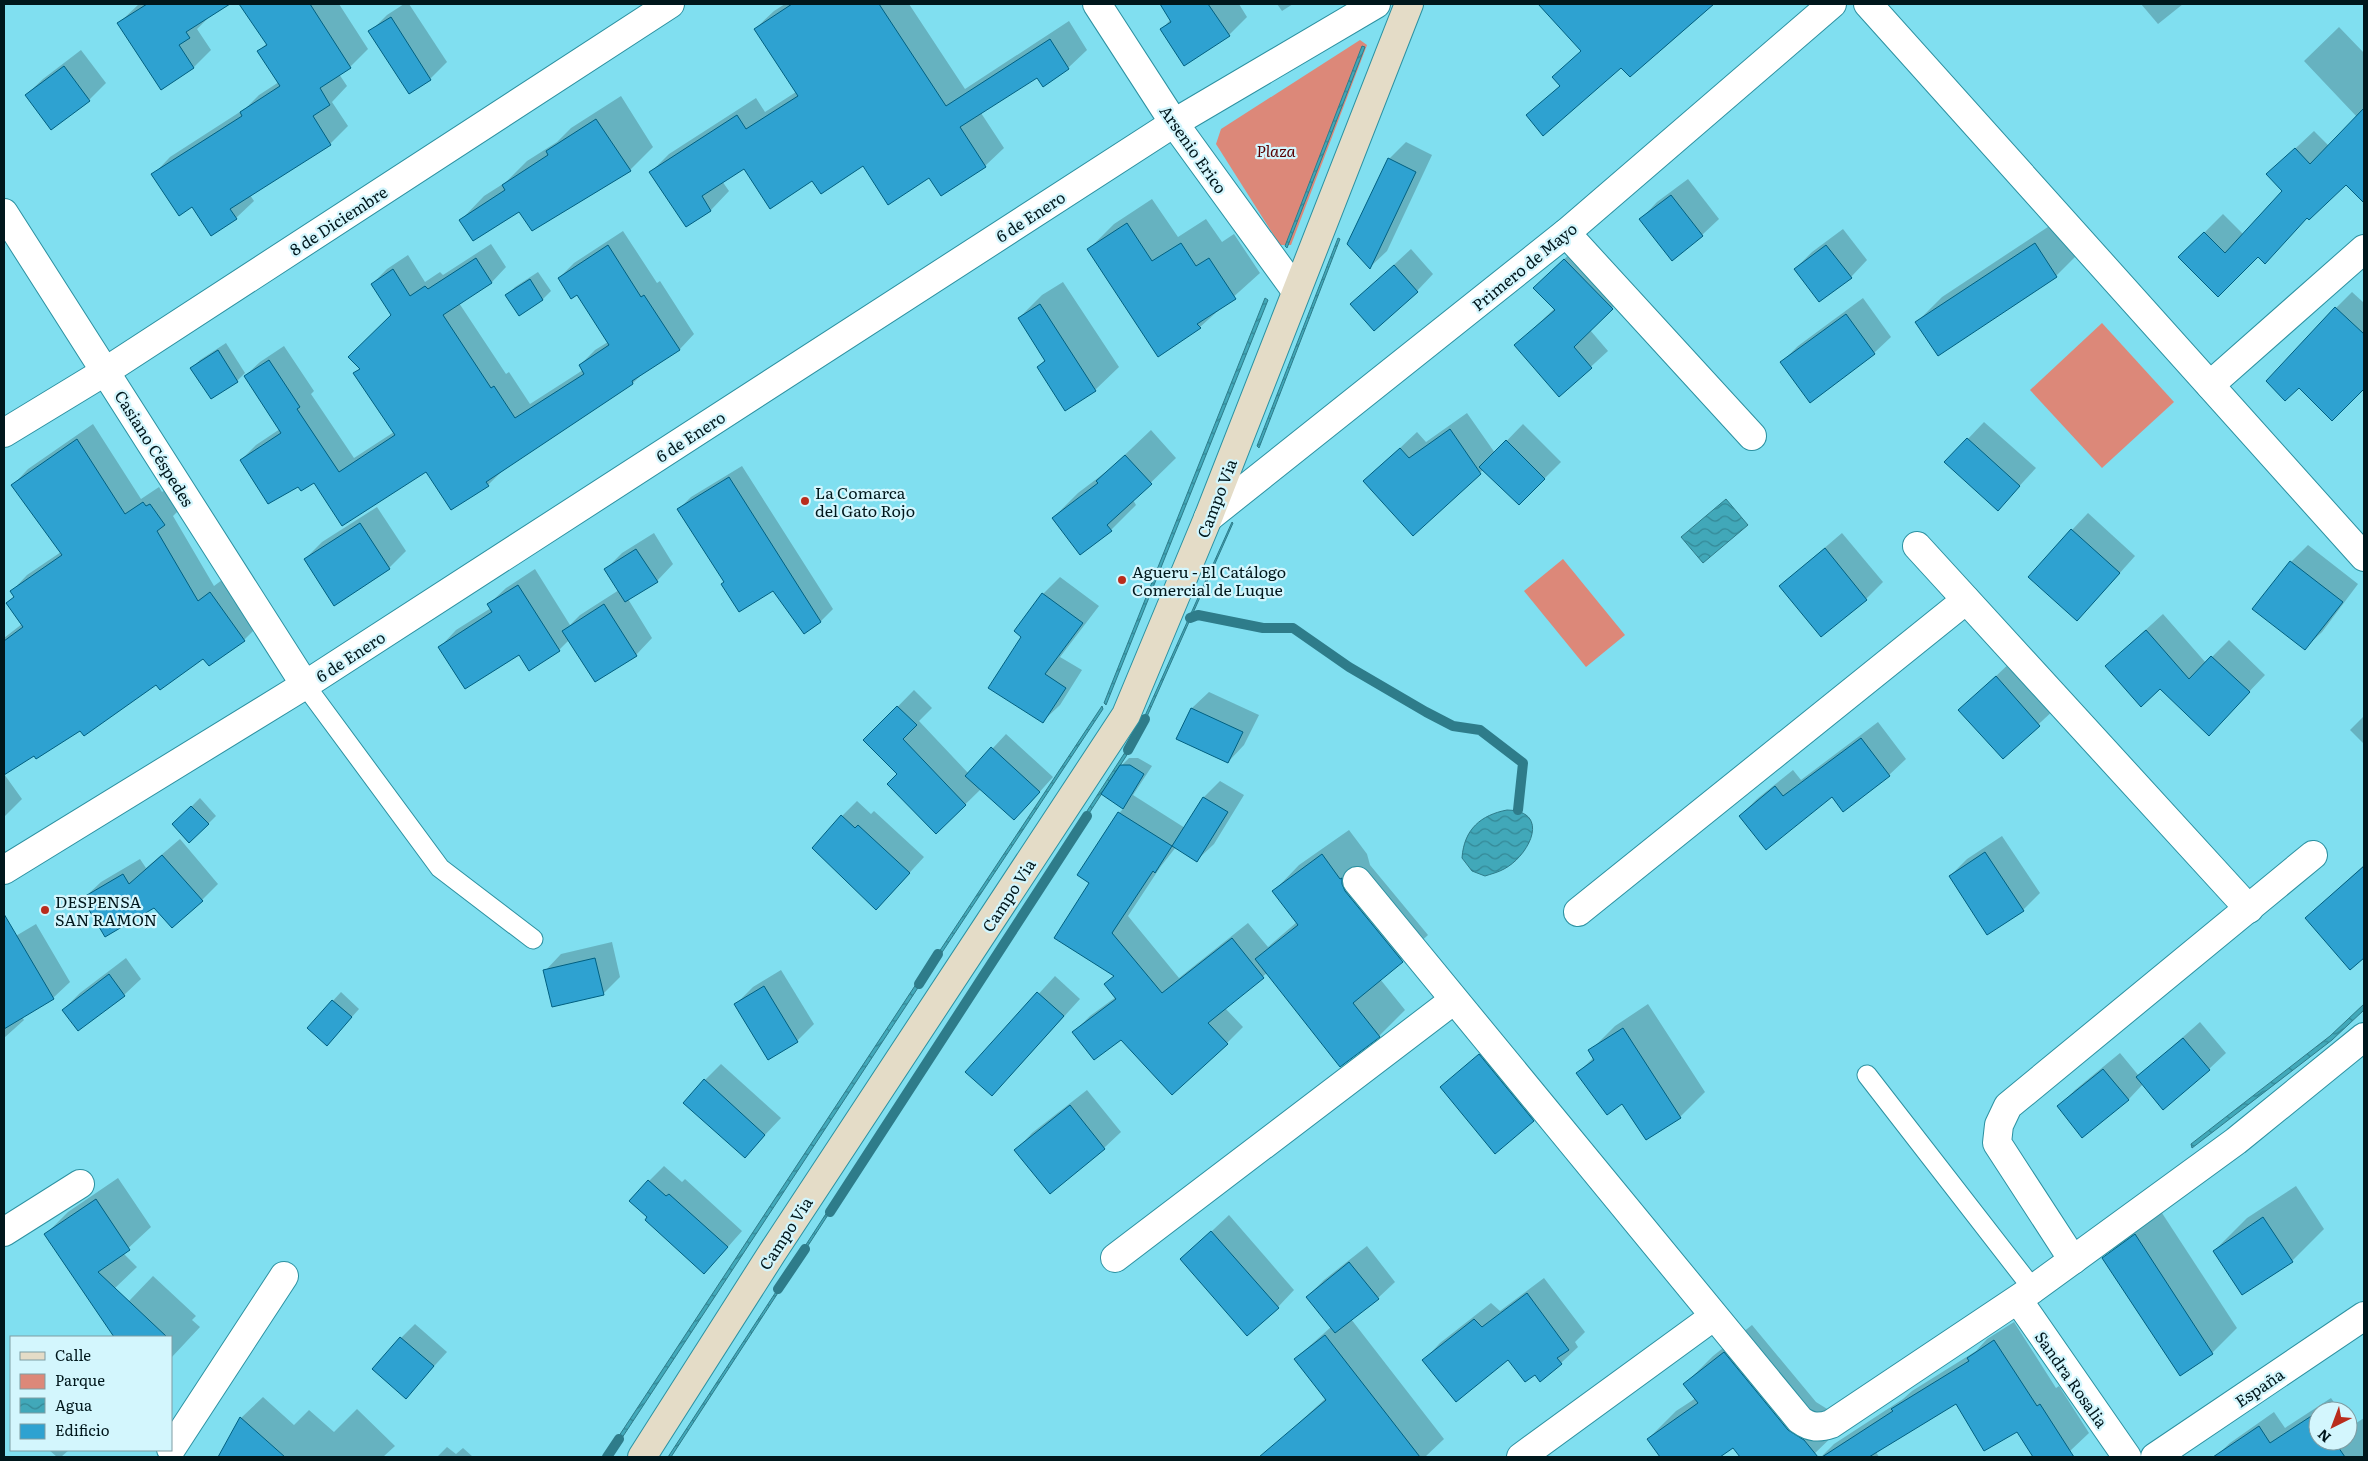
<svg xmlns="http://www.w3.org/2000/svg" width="2368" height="1461" viewBox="0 0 2368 1461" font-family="Literata,serif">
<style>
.green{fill:#dc8879}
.water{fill:url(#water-waves);stroke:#2e7c8a}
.shadow{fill:#0003}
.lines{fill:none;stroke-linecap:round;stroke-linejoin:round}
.stream{stroke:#2e7c8a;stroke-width:10}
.building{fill:#2ea2d1;stroke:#006081}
.lane-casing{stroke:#2c91a1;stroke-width:21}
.street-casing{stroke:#2c91a1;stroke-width:30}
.secondary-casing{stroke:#2c91a1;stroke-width:30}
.lane{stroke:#fff;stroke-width:19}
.street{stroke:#fff;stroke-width:28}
.secondary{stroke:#e4dcc7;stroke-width:28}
.poi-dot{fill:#b92c1c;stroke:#d3f6fd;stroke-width:2}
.labels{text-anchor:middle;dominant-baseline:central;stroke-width:4.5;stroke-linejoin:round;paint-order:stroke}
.street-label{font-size:16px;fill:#00171c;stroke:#d3f6fd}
.park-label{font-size:16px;font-style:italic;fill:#590000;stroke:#d3f6fd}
.poi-label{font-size:16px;fill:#00171c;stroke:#d3f6fd;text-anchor:start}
</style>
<defs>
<pattern id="water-waves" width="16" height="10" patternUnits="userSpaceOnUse" patternTransform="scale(1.25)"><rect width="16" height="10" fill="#41a8b9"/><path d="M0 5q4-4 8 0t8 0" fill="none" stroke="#348896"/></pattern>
</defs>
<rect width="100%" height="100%" fill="#80dff0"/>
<g class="green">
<path d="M1360 40 1367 45 1291 245H1280L1216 144 1221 129Z"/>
<path d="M2102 323 2174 402 2102 468 2030 390Z"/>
<path d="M1563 559 1625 635 1586 667 1524 591Z"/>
</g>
<g class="water">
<path d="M1362 46 1365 47 1287 248 1285 246Z"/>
<path d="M1338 238 1340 239 1259 448 1257 446Z"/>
<path d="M1265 298 1268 300 1106 705 1104 703Z"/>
<path d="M1726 499 1748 525 1703 563 1681 537Z"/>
<path d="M1232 522 1233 523 1141 730 1139 729Z"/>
<path d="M1102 706 1103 709 933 966 931 964Z"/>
<path d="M1133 740 1136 741 798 1261 796 1260Z"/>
<path d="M1507 810C1552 811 1529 856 1504 869 1499 872 1491 874 1485 876L1472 871 1462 858C1464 829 1481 815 1507 810Z"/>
<path d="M924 972 927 974 614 1450 611 1448Z"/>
<path d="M2364 1004V1010L2332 1040 2192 1148 2191 1144 2330 1036Z"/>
<path d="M785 1278 787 1279 671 1457H668Z"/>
</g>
<g class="shadow">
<path d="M139 4H228L206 18 207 19 197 29 211 50 193 68 119 23Z"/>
<path d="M241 4H339L368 49 350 67 339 74 347 86 332 102 348 126 330 144 250 195 254 201 236 218 193 205 153 175 170 157 246 108 259 95 279 82 259 51 267 43Z"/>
<path d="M404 4H409L447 62 430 79 409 93 370 32 387 15Z"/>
<path d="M785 4H909L965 89 1069 21 1087 50 1068 68 1037 76 981 113 1004 148 985 166 942 194 930 176 863 165 813 179 744 167 722 181 729 191 711 210 686 226 651 172 669 154 756 98 765 112 796 92 755 29 774 11Z"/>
<path d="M1161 4H1239L1247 17 1229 35 1161 30 1171 19Z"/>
<path d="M1277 4H1293L1282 11Z"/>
<path d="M1540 4H1714L1657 54 1655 52 1621 66 1527 115 1561 85 1582 51Z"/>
<path d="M2141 4H2183L2158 24Z"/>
<path d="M2339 27 2364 53V195L2361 198 2346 184 2258 255 2180 257 2223 214 2244 235 2284 191 2268 174 2314 131 2329 146 2357 117 2304 61Z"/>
<path d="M81 50 106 83 89 100 52 128 26 95 43 79Z"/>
<path d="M621 96 653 147 630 170 461 220 484 196 506 182 527 161 557 142 571 128Z"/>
<path d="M1406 142 1432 155 1387 251 1370 267 1389 159Z"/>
<path d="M1688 179 1719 219 1702 235 1641 219 1657 202Z"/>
<path d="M1152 199 1178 237 1206 219 1222 242 1234 234 1260 273 1200 327 1089 249 1114 224Z"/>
<path d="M2060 219 2081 251 2056 276 1938 354 1917 322 1942 297Z"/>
<path d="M1843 229 1867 260 1851 277 1795 269 1812 252Z"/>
<path d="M623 231 657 283 660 281 694 334 680 349 644 372 633 383 503 470 488 485 426 470 314 481 299 485 241 460 256 445 280 429 245 376 260 362 284 346 314 391 311 394 354 458 394 432 354 374 360 368 392 315 372 284 387 269 408 255 425 282 440 272 443 275 491 244 506 267 492 282 459 303 506 374 509 372 530 404 583 370 580 365 595 350 608 342 578 293 559 278 574 263Z"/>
<path d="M1581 243 1628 292 1590 330 1608 351 1560 395 1516 345 1555 308 1552 271Z"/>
<path d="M1411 249 1433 274 1417 291 1369 288Z"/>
<path d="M538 272 551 291 543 299 519 314 507 295 515 287Z"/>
<path d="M1063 282 1119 367 1095 390 1066 409 1038 367 1046 359 1019 318 1042 295Z"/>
<path d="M2352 292 2364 303V387L2332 419 2336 308Z"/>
<path d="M1863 298 1891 337 1874 353 1782 362 1798 346Z"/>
<path d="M226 343 245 373 237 381 192 368 200 360Z"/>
<path d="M1467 413 1495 453 1523 424 1561 462 1519 504 1483 470 1413 534 1365 481 1417 432 1426 442Z"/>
<path d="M1984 422 2036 468 1998 509 1946 462Z"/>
<path d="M93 424 141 499 159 487 162 492 166 489 180 509 173 516 214 586 226 577 260 624 244 640 209 664 204 657 156 683 4 774 22 799 4 817V718L9 714 4 706V638L22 624 15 596 12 591 27 575 61 552 13 485 28 469Z"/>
<path d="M1151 430 1176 458 1133 500 1136 505 1111 530 1053 518 1078 493 1111 468Z"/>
<path d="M742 466 833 609 821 621 804 632 773 589 725 582 679 509 691 497Z"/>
<path d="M377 507 406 551 389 568 305 559 322 542Z"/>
<path d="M2088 513 2135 556 2093 603 2072 530Z"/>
<path d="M654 533 673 564 657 581 628 599 652 638 636 655 569 640 559 650 520 653 440 647 456 630 491 608 489 604 506 588 535 569 570 625 580 615 619 590 605 570 622 553Z"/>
<path d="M1842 533 1883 582 1866 599 1780 586Z"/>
<path d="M2308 545 2358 584 2322 632 2305 648 2254 608 2291 562Z"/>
<path d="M1060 577 1099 606 1060 657 1082 670 1060 705 1043 721 1023 636 1015 630 1043 594Z"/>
<path d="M2163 614 2206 663 2229 640 2265 675 2225 717 2160 688 2106 666Z"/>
<path d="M2013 660 2056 708 2003 757 1960 710Z"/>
<path d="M914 690 932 708 919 721 969 774 1006 734 1053 777 1028 805 981 789 936 833 899 774 865 740Z"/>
<path d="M1209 692 1259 715 1244 745 1228 762 1178 738 1192 708Z"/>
<path d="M2364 716V744L2350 730Z"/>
<path d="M1878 722 1906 759 1889 775 1832 795 1740 816 1757 799 1793 770 1801 780Z"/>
<path d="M1129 758H1138L1152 766 1133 795 1185 828 1204 797 1220 781 1244 795 1214 844 1197 860 1176 847 1161 866 1128 916 1179 978 1248 923 1268 947 1297 922 1274 891 1299 865 1349 830 1367 854 1370 865 1428 935 1380 979 1405 1010 1379 1036 1267 973 1225 1008 1243 1027 1227 1043 1121 1038 1074 1032 1090 1016 1116 997 1106 984 1115 975 1091 883 1119 813 1124 808 1121 766Z"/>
<path d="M200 798 216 816 208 824H174Z"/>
<path d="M857 801 871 814 874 811 924 857 891 893 842 816Z"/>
<path d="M2002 836 2040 893 2023 910 1987 933 1950 876 1967 859Z"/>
<path d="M180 839 218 884 202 900 154 907 84 898 101 882 140 859 146 868Z"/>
<path d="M2364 865V956L2350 968 2306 918Z"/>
<path d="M36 924 70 982 53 998 22 1017 24 1020 4 1038V943Z"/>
<path d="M612 942 620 977 603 994 545 971 561 954Z"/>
<path d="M126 958 141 979 124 995 63 1010 80 993Z"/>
<path d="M781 970 814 1024 797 1041 736 1004 753 987Z"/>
<path d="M1055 976 1080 999 1008 1078 967 1072Z"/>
<path d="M341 992 359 1009 335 1036 309 1027Z"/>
<path d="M1648 1004 1705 1092 1680 1117 1623 1102 1578 1073 1594 1057 1590 1051 1615 1026Z"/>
<path d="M2200 1022 2226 1053 2209 1069 2143 1084 2128 1100 2059 1106 2075 1090 2120 1053 2139 1076Z"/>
<path d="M1497 1039 1550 1104 1533 1120 1442 1087Z"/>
<path d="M721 1064 781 1118 745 1156 705 1080Z"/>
<path d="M1087 1090 1121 1132 1104 1148 1016 1150 1032 1133Z"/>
<path d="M664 1166 682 1182 685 1179 742 1231 719 1257 649 1217V1181Z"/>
<path d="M118 1178 151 1227 123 1253 137 1267 115 1288 92 1302 46 1234 68 1212Z"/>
<path d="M2296 1186 2324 1229 2292 1261 2214 1251 2247 1218Z"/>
<path d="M2160 1210 2237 1328 2212 1353 2180 1374 2104 1258 2129 1233Z"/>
<path d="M1229 1215 1294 1290 1278 1307 1182 1259Z"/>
<path d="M1367 1246 1395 1282 1378 1298 1351 1319 1444 1439 1425 1457H1269L1266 1453 1326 1398 1295 1359 1331 1327 1307 1297 1324 1280Z"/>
<path d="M153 1276 196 1316 192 1320 200 1327 171 1358V1337H116L107 1324Z"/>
<path d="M1544 1278 1585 1332 1575 1342 1578 1347 1561 1363 1535 1373 1509 1359 1424 1360 1440 1343 1491 1303 1500 1311Z"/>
<path d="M2014 1322 2056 1388 2059 1386 2089 1433 2070 1451 2061 1457H2035L2017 1430 1956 1402 1876 1452 1879 1457H1821L1834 1444 1903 1399 1912 1391 1976 1351 1987 1339Z"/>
<path d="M415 1324 447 1352 406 1397 401 1338Z"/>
<path d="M1752 1325 1816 1402 1832 1412 1843 1426 1811 1457H1742L1733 1446 1718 1457H1661L1648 1439 1676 1411 1696 1398 1685 1384 1713 1356Z"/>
<path d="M263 1397 294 1425 309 1410 334 1432 357 1409 395 1446 383 1457H219L241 1418Z"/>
<path d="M2331 1398 2340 1411H2318V1441H2348V1424L2350 1427 2364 1418V1457H2215L2230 1443 2274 1412 2285 1428Z"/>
<path d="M447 1447 456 1454 463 1448 473 1457H437Z"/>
<path d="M49 1450H69L61 1457H57Z"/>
</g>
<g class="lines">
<g class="stream">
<path d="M1190 618 1198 615 1263 628H1293L1349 667 1426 712 1453 726 1480 730 1523 763 1518 810"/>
<path d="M1128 750 1145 719"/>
<path d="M919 984 938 954"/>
<path d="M830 1212 1087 816"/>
<path d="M778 1289 805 1249"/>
<path d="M607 1457 619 1439"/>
</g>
</g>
<g class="building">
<path d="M147 4H230L186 32 190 38 179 45 194 68 161 90 117 23Z"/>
<path d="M239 4H310L351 68 320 88 330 105 313 116 331 145 230 209 237 219 211 236 192 207 179 216 151 174 242 116 240 112 280 86 257 51 267 45Z"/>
<path d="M792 4H879L946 106 1050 39 1069 69 1043 87 1037 78 960 127 986 167 941 196 929 178 888 205 863 166 821 194 812 181 770 209 744 169 702 196 711 211 686 227 649 172 737 115 746 129 798 96 754 29Z"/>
<path d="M1160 4H1208L1230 36 1184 66 1160 29 1171 22Z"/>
<path d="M1538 4H1714L1630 77 1621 68 1543 136 1526 115 1560 86 1552 77 1581 51Z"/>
<path d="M391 17 431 80 409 94 368 31Z"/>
<path d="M64 66 90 101 51 130 25 95Z"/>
<path d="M2364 108V203L2346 185 2309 220 2307 218 2265 264 2258 257 2218 297 2178 257 2204 232 2225 253 2282 191 2266 174 2295 148 2310 164Z"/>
<path d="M596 119 631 171 532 231 519 212 473 241 459 220 505 190 502 185 548 155 546 151Z"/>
<path d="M1388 158 1416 172 1370 269 1347 244Z"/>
<path d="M1671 195 1703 236 1672 261 1639 219Z"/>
<path d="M1127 223 1152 261 1181 243 1196 266 1209 258 1236 299 1197 324 1201 328 1158 357 1087 249Z"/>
<path d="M2035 243 2057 277 1938 356 1915 322Z"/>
<path d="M608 245 641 297 644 295 680 350 632 381 633 384 486 482 489 486 451 510 426 472 342 526 314 483 301 491 298 487 268 504 240 460 281 433 244 376 269 360 300 407 297 409 339 472 395 435 353 373 360 369 348 357 391 315 371 284 393 269 410 296 425 286 428 289 476 258 492 283 443 315 491 388 494 386 515 418 584 374 579 365 609 345 577 295 571 299 558 278Z"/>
<path d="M1826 245 1852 278 1819 302 1794 269Z"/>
<path d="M1564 259 1613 309 1574 347 1592 368 1559 397 1514 345 1555 310 1533 288Z"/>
<path d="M1394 265 1418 292 1374 331 1350 304Z"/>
<path d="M530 279 543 300 519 316 505 295Z"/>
<path d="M1040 304 1096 391 1065 411 1037 367 1045 361 1018 318Z"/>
<path d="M2335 307 2364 334V389L2332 421 2299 388 2285 401 2266 381Z"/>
<path d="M1846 314 1875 354 1810 403 1780 362Z"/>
<path d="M218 350 238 382 211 399 190 368Z"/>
<path d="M1450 429 1481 474 1413 536 1363 481 1400 448 1409 458Z"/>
<path d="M1967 438 2020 486 1998 511 1944 462Z"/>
<path d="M77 439 125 514 143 502 146 506 150 504 165 525 157 531 198 601 210 592 245 641 209 666 203 659 160 690 156 685 84 736 80 731 36 759 34 756 4 775V641L23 627 6 603 14 597 10 591 62 555 11 485Z"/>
<path d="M1506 440 1545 479 1519 505 1479 467Z"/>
<path d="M1125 455 1152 484 1107 525 1112 531 1080 555 1052 518 1098 483 1096 481Z"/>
<path d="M729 477 821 622 804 634 773 591 739 612 721 584 724 582 677 509Z"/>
<path d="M360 523 390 569 334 606 304 559Z"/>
<path d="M2071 529 2120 573 2077 621 2028 577Z"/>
<path d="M1825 548 1867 600 1821 637 1779 586Z"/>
<path d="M636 549 658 582 625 602 604 569Z"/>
<path d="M2290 561 2343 602 2305 650 2252 609Z"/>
<path d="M518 585 560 651 529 671 519 655 465 689 438 647 492 612 487 604Z"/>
<path d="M1042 593 1083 623 1045 674 1066 688 1043 723 988 688 1021 637 1014 631Z"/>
<path d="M604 604 637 656 595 682 562 631Z"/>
<path d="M2146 630 2189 679 2211 656 2250 692 2209 736 2160 689 2141 707 2105 666Z"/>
<path d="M1996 676 2040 726 2003 759 1958 710Z"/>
<path d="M897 706 917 725 903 739 966 805 936 834 887 784 897 774 863 740Z"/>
<path d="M1191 708 1243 732 1228 763 1176 739Z"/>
<path d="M1861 738 1890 776 1843 812 1832 797 1766 850 1739 816 1775 786 1783 796Z"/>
<path d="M991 747 1040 792 1014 820 965 776Z"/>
<path d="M1120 765H1130L1144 774 1123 809 1101 794Z"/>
<path d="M1203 797 1228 812 1197 862 1172 846Z"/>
<path d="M191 806 209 824 189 843 172 824Z"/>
<path d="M1118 812 1172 846 1155 873 1153 871 1112 933 1162 993 1232 938 1264 978 1208 1023 1228 1044 1172 1095 1121 1040 1094 1060 1072 1032 1116 999 1104 984 1114 976 1054 938 1089 883 1077 875Z"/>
<path d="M841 815 855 828 858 825 910 873 876 910 812 848Z"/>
<path d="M1985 852 2024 911 1987 935 1949 876Z"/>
<path d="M1322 854 1340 879 1342 878V884L1345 891 1403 962 1353 1003 1380 1037 1340 1067 1255 959 1298 925 1272 891Z"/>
<path d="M162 855 203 901 172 928 154 908 105 937 82 898 123 874 129 884Z"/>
<path d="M2364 866V958L2350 970 2305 918Z"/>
<path d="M4 914 54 999 4 1029Z"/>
<path d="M595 958 604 995 552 1007 543 970Z"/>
<path d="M109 974 125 996 78 1031 62 1010Z"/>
<path d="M764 986 798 1042 768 1060 734 1004Z"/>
<path d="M1037 992 1064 1016 992 1096 965 1072Z"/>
<path d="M332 1000 352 1017 327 1046 307 1028Z"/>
<path d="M1623 1028 1681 1118 1646 1140 1622 1104 1607 1115 1576 1073 1594 1060 1588 1050Z"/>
<path d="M2183 1038 2210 1070 2163 1110 2136 1077Z"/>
<path d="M1479 1054 1534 1121 1495 1154 1440 1087Z"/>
<path d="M2103 1069 2129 1100 2082 1138 2057 1106Z"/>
<path d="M704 1079 765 1135 745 1158 683 1103Z"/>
<path d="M1070 1105 1105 1149 1050 1194 1014 1150Z"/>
<path d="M648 1180 666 1196 669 1194 728 1247 704 1274 645 1220 647 1217 629 1201Z"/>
<path d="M96 1199 130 1250 98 1272 167 1337H114L44 1234Z"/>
<path d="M2263 1217 2293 1262 2242 1295 2213 1251Z"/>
<path d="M1211 1231 1279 1308 1247 1336 1180 1259Z"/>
<path d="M2135 1234 2213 1354 2180 1376 2102 1258Z"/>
<path d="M1349 1262 1379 1299 1335 1333 1306 1297Z"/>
<path d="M1527 1293 1569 1350 1557 1358 1562 1364 1540 1382 1535 1375 1525 1382 1508 1360 1456 1402 1422 1360 1474 1319 1482 1327Z"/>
<path d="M1325 1335 1420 1457H1259L1326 1400 1294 1359Z"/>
<path d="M400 1337 434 1366 406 1399 372 1369Z"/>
<path d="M1994 1340 2037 1406 2040 1404 2074 1457H2033L2017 1432 1984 1451 1956 1404 1869 1457H1822L1893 1411 1891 1409 1969 1361 1967 1358Z"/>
<path d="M1724 1352 1788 1430 1804 1440 1818 1457H1740L1733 1448 1720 1457H1660L1647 1439 1698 1403 1683 1384Z"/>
<path d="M2316 1413 2318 1416V1441H2334L2345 1457H2213L2259 1426 2270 1443Z"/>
<path d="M240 1417 285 1457H218Z"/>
</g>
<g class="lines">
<g class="lane-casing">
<g id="lane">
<path d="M305 685 440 868 533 939"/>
<path d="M1867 1075 2033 1289"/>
</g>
</g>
<g class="street-casing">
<g id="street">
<path d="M1097 4 1174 123 1296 291"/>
<path d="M1868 4 2364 557"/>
<path d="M4 213 305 685"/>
<path d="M1566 233 1752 436"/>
<path d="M2210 385 2364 249"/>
<path d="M4 433 106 371 670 4"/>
<path d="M1208 518 1566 233 1832 4"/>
<path d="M1917 546 2249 909"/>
<path d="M4 870 305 685 1174 123 1376 4"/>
<path d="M1357 881 1800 1420C1811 1428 1819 1428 1831 1424L2033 1289 2236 1141 2364 1037"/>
<path d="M1578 912 1966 600"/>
<path d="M4 1232 80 1184"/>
<path d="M1115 1258 1454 1000"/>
<path d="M2073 1260 1997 1143 1999 1125 2008 1106 2313 855"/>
<path d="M2018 1300 2127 1457"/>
<path d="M171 1449 284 1276"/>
<path d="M1521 1457 1713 1317"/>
<path d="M2155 1457 2364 1316"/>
</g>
</g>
<g class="secondary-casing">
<path id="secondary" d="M642 1457 772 1253 1126 715 1208 518 1409 4"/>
</g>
<use href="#lane" class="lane"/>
<use href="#street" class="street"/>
<use href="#secondary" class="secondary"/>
</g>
<g class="poi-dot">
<circle cx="805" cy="501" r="5"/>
<circle cx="1122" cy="580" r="5"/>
<circle cx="45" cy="910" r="5"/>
</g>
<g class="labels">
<g class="street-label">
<text transform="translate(1194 149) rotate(55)">Arsenio Erico</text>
<text transform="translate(1030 216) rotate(-33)">6 de Enero</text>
<text transform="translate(338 220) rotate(-33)">8 de Diciembre</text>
<text transform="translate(1524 266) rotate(-39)">Primero de Mayo</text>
<text transform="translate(690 436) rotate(-33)">6 de Enero</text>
<text transform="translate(155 448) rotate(58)">Casiano Céspedes</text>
<text transform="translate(1216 498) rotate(-69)">Campo Via</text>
<text transform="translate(350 656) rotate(-33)">6 de Enero</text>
<text transform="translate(1008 895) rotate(-57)">Campo Via</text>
<text transform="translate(785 1233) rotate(-57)">Campo Via</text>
<text transform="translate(2072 1379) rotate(55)">Sandra Rosalia</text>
<text transform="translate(2259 1387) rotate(-34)">España</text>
</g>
<g class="park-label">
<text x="1276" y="150">Plaza</text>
</g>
<g class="poi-label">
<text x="815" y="492">La Comarca<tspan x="815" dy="18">del Gato Rojo</tspan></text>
<text x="1132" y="571">Agueru - El Catálogo<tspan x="1132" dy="18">Comercial de Luque</tspan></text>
<text x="55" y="901">DESPENSA<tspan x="55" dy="18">SAN RAMON</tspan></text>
</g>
</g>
<rect width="2368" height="1461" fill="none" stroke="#00171c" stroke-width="10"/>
<rect x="10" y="1336" width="162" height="115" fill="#d3f6fd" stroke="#7f9da3"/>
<rect x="20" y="1352" width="25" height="8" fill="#e4dcc7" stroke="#7f9da3"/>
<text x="55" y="1361" font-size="15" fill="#00171c">Calle</text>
<rect x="20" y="1374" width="25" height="15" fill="#dc8879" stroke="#7f9da3"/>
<text x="55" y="1386" font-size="15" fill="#00171c">Parque</text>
<rect x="20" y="1398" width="25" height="15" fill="url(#water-waves)" stroke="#7f9da3"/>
<text x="55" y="1411" font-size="15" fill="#00171c">Agua</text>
<rect x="20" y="1424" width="25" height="15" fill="#2ea2d1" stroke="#7f9da3"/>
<text x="55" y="1436" font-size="15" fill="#00171c">Edificio</text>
<g transform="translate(2333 1426) rotate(222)"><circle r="24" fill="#d3f6fd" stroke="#7f9da3"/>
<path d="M0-4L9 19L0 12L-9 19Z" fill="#b92c1c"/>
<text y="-8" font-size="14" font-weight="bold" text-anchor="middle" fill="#00171c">N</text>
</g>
</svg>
